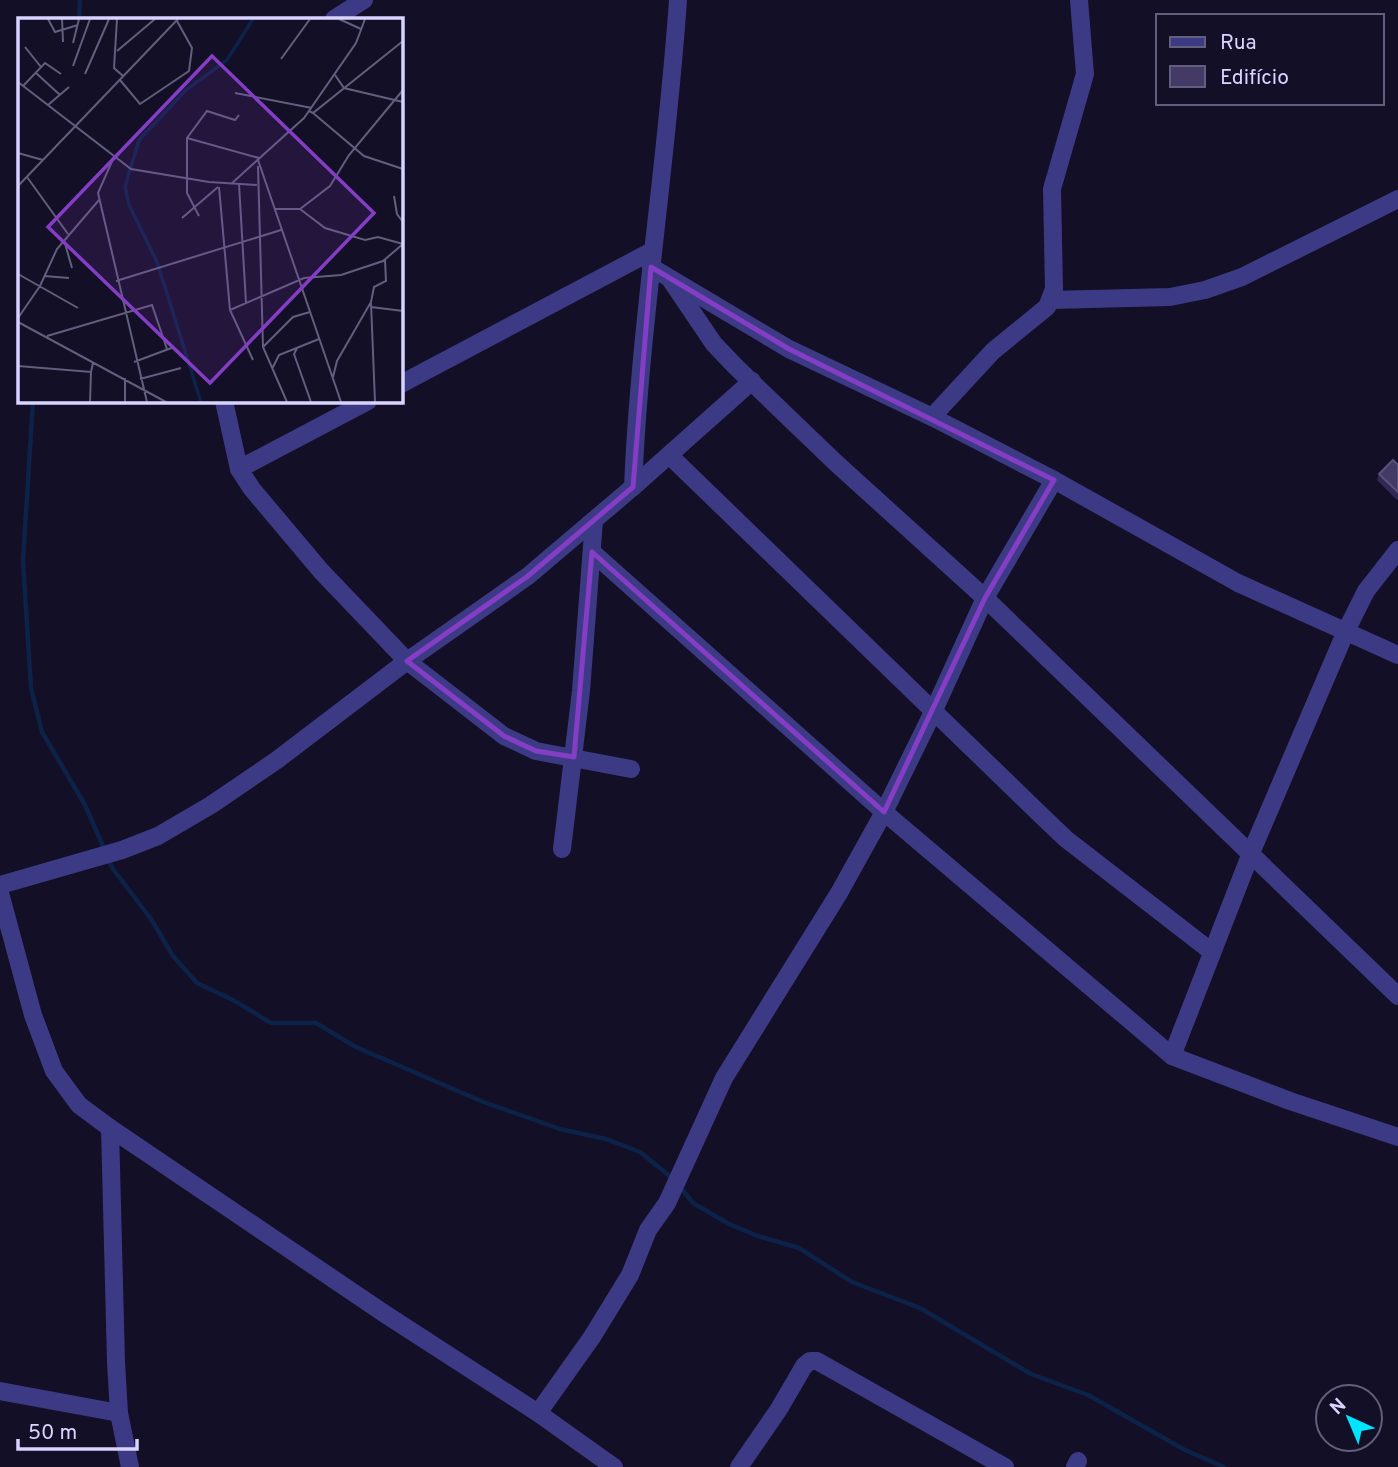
<svg xmlns="http://www.w3.org/2000/svg" width="1398" height="1467" viewBox="0 0 1398 1467" font-family="Overpass,sans-serif">
<style>
.lines{fill:none;stroke-linecap:round;stroke-linejoin:round}
.stream{stroke:#0c2248;stroke-width:4.5}
.minor{stroke:#3d3a85;stroke-width:18}
.wall{fill:#312854}
.building{fill:#433a66;stroke:#5a527e;stroke-width:2}
.marked{fill:none;stroke:#843dc5;stroke-width:5;stroke-linejoin:round}
.inset-river{fill:none;stroke:#0c2248;stroke-width:3.5}
.inset-road{fill:none;stroke:#625e7d;stroke-width:2}
.view{fill:#843dc5;fill-opacity:0.15;stroke:#843dc5;stroke-width:3.5}
.inset-edge{fill:none;stroke:#d9d4ff;stroke-width:3.5}
</style>
<rect width="100%" height="100%" fill="#130f26"/>
<g class="lines">
<g class="stream">
<path d="M79 19 80 0"/>
<path d="M33 401 23 561 31 688 42 732 85 805 105 851"/>
<path d="M108 859 113 869 151 919 173 956 197 983 233 1000 271 1023H316L356 1047 481 1101 560 1129 606 1139 640 1152 672 1178"/>
<path d="M680 1187 693 1203 729 1224 758 1236 799 1248 852 1282 920 1308 1031 1374 1088 1395 1185 1450 1224 1467"/>
</g>
<g class="minor">
<path d="M334 19 364 0"/>
<path d="M651 267 789 349 932 417 1054 480 1238 583 1398 655"/>
<path d="M670 279 714 344 736 367 836 463 985 598 1398 996"/>
<path d="M1051 300 1170 297 1205 290 1242 277 1398 199"/>
<path d="M401 384 652 251"/>
<path d="M224 401 239 469 252 489 321 571 407 661 504 736 536 751 631 769"/>
<path d="M932 417 993 351 1047 307 1054 289 1052 189 1085 74 1079 0"/>
<path d="M669 455 1045 819 1066 839 1212 952"/>
<path d="M239 469 368 401"/>
<path d="M633 487C640 324 667 163 678 0"/>
<path d="M592 552 884 812 1172 1056 1290 1101 1398 1137"/>
<path d="M562 849 581 691 594 520"/>
<path d="M0 885 122 850 158 836 211 805 277 760 407 661 528 576 633 487 752 381"/>
<path d="M0 893 33 1015 54 1071 79 1105 110 1128 385 1314 538 1413 614 1467"/>
<path d="M1172 1056 1251 853 1346 631 1366 591 1398 550"/>
<path d="M110 1128 116 1362 119 1413 130 1467"/>
<path d="M0 1391 119 1413"/>
<path d="M538 1413 592 1337 630 1275 648 1230 667 1203 724 1078 839 893 884 812 934 710 985 598 1054 480"/>
<path d="M739 1467 779 1409 804 1366 810 1361H817L1005 1467"/>
<path d="M1075 1467 1078 1461"/>
</g>
</g>
<path class="wall" d="M1398 465V499L1397 500 1377 480 1379 474Z"/>
<path class="building" d="M1393 460 1398 465V492L1379 474Z"/>
<path class="marked" d="M651 267 789 349 1054 480 985 598 884 812 592 552 574 757 536 751 504 736 407 661 528 576 633 487Z"/>
<g transform="translate(18 18)">
<rect width="385" height="385" fill="#130f26"/>
<path class="inset-river" d="M183 384 139 244 111 187 107 169 121 122 168 72 209 42 235 1"/>
<path class="inset-road" d="M30 1 37 14 60 7M44 1 45 24M99 1 96 50 105 58M321 1 343 11M55 25 61 1M7 29 23 49M99 33 137 1M263 41 292 1M55 48 72 1M18 55 42 77M67 56 91 1M317 57 326 70 385 84M102 62 122 86 171 53 174 30 159 3M0 64 113 151 191 164 239 167M5 68 27 45 43 56M217 75 294 90M30 87 51 69M291 93 295 95 385 23M295 95 346 138 385 151M169 120 241 140M0 135 25 142M95 141 80 175 129 384M240 142 323 384M240 148 245 329 269 384M9 159 50 216M213 166 286 100 338 25 347 1M221 166 228 285M0 168 160 1M201 169 212 292 235 342M376 178 379 196 385 204M256 191H282L312 168 331 137 385 72M282 191 307 210 347 222 360 219 385 226M181 198 169 175V120L189 93 217 102 221 97M164 200 200 169M46 222 54 250M0 256 60 290M26 258 51 260M98 263 263 212M353 285 357 384M353 289 385 293M212 292 286 260 323 257 365 243 385 226M0 300 22 268 39 231 81 182M0 304 148 384M29 318 134 287 149 331M245 329 275 299 292 294M279 330 276 336 293 384M116 344 156 329M0 348 73 354 75 345M254 351 261 337 301 321M315 359 319 343 353 284 356 269 368 263 367 242M122 361 163 350M72 384 73 354M107 384V360"/>
<path class="view" d="M194 38 356 195 192 365 30 209Z"/>
<rect width="385" height="385" class="inset-edge"/>
</g>
<rect x="1156" y="14" width="228" height="91" fill="#130f26" stroke="#625e7d" stroke-width="2"/>
<rect x="1170" y="37" width="35" height="10" fill="#3d3a85" stroke="#625e7d" stroke-width="2"/>
<text x="1220" y="49" font-size="21" fill="#d9d4ff">Rua</text>
<rect x="1170" y="66" width="35" height="21" fill="#433a66" stroke="#625e7d" stroke-width="2"/>
<text x="1220" y="84" font-size="21" fill="#d9d4ff">Edifício</text>
<g transform="translate(1349 1418) rotate(316)"><circle r="33" fill="#130f26" stroke="#625e7d" stroke-width="2"/>
<path d="M0-5L12 26L0 18L-12 26Z" fill="#00e5ff"/>
<text y="-10" font-size="19" font-weight="bold" text-anchor="middle" fill="#d9d4ff">N</text>
</g>
<path d="M18 1439v10h119v-10" fill="none" stroke="#d9d4ff" stroke-width="3.5"/>
<text x="28" y="1439" font-size="21" fill="#d9d4ff" stroke="#130f26" stroke-width="5" paint-order="stroke">50 m</text>
</svg>
